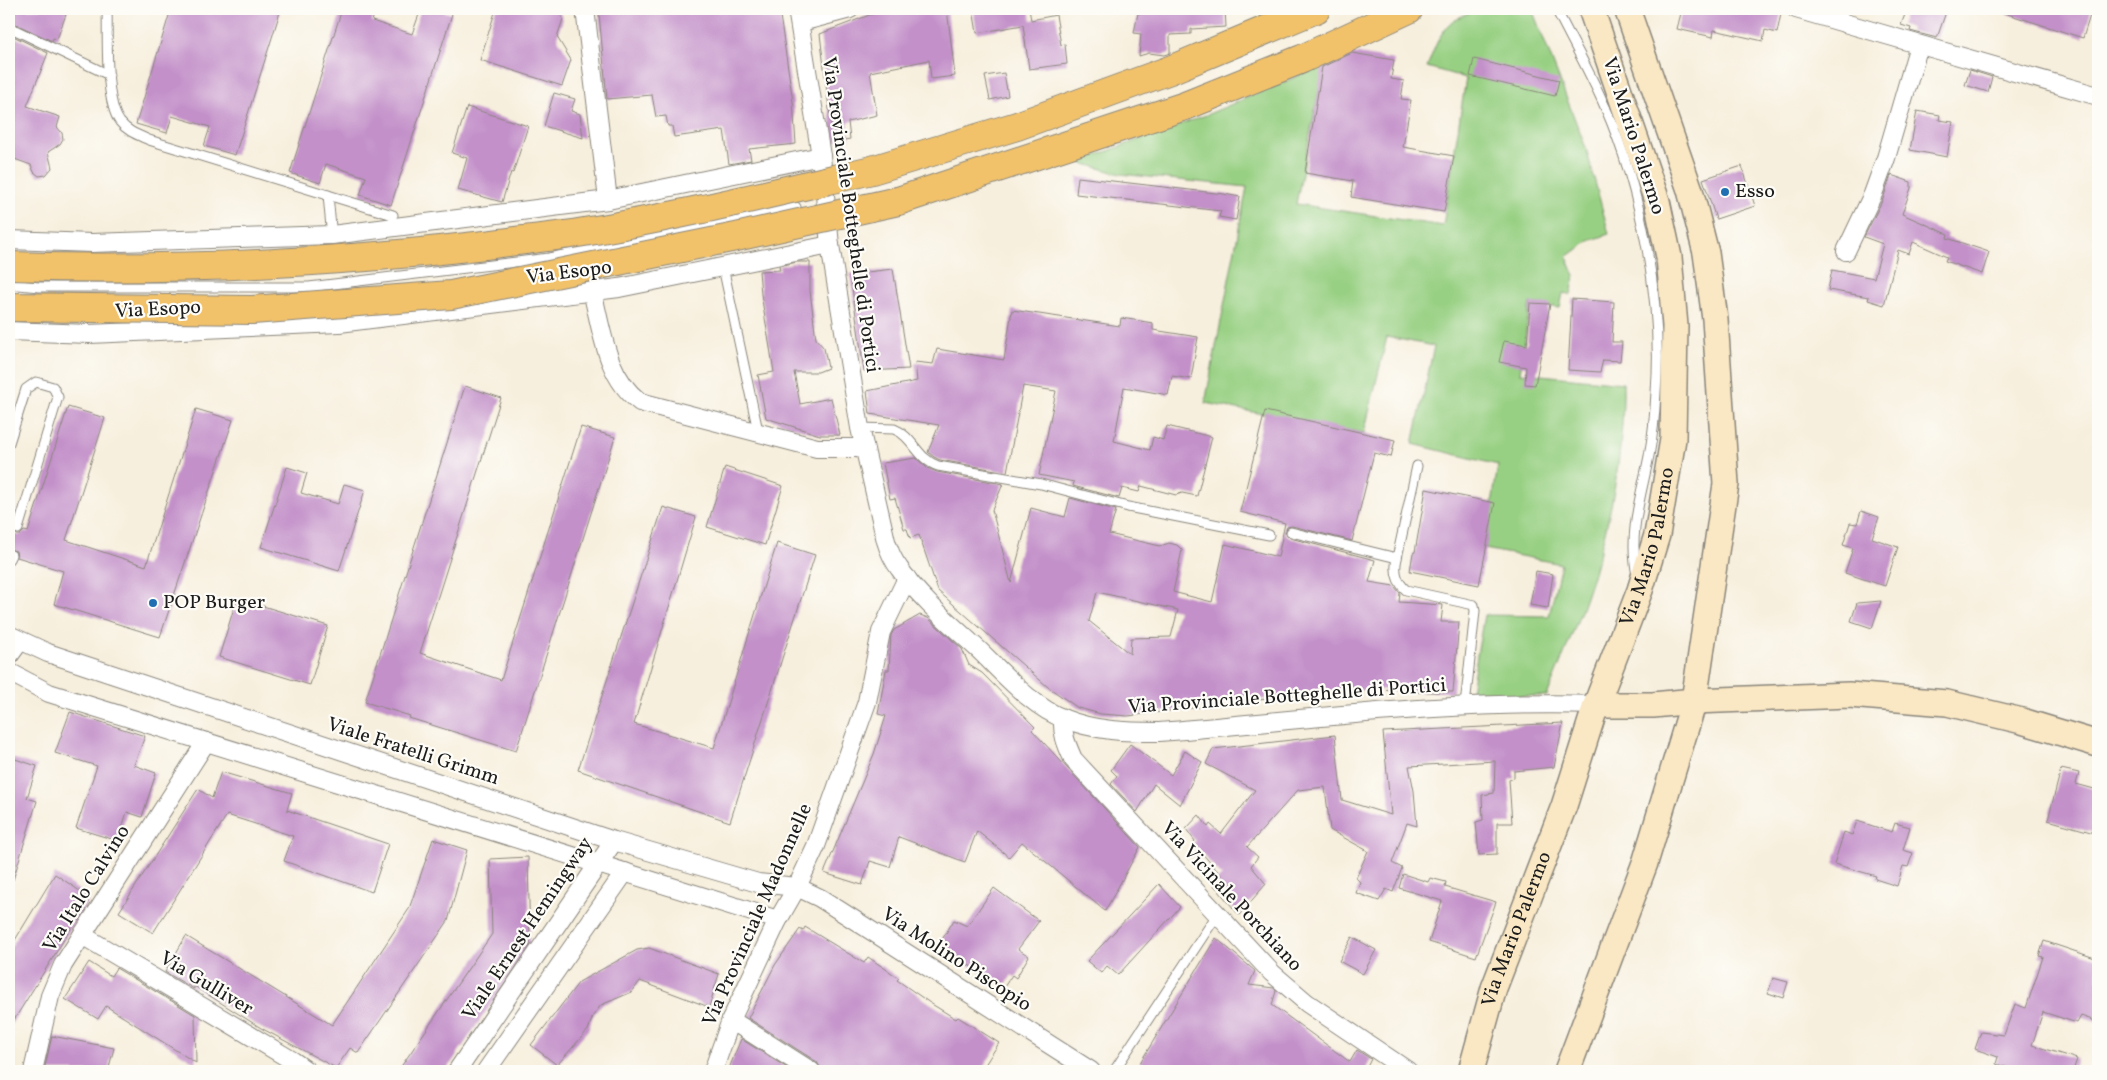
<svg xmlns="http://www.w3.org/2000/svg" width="2107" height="1080" viewBox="0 0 2107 1080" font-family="Vollkorn,serif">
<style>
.green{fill:#98d083;stroke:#5a7650}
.building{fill:#c390c9;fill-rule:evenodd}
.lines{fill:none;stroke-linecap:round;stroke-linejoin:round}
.lane-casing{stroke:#8a867c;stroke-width:11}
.street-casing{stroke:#8a867c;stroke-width:20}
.secondary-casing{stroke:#8a867c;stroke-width:28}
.highway-casing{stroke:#8a867c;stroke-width:30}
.lane{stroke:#fff;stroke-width:9}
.street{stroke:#fff;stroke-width:18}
.secondary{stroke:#fae7c3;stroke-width:25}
.highway{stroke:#f2c26a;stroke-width:28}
.highway-bridge-casing{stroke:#8a867c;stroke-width:30;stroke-linecap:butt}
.highway-bridge{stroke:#f2c26a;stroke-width:28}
.poi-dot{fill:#1f6fb2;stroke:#fdfcf7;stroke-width:2}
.labels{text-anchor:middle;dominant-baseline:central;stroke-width:4.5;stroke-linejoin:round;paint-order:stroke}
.street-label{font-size:20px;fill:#1c1c1c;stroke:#fdfcf7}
.poi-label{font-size:20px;fill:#1c1c1c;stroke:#fdfcf7;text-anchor:start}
</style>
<rect width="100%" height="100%" fill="#fdfcf7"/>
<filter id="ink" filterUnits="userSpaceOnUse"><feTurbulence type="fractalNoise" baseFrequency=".02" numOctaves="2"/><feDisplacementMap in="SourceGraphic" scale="10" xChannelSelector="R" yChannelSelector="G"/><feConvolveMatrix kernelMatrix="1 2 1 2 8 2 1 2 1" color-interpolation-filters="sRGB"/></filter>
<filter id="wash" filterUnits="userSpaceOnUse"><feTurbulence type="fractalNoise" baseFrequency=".0096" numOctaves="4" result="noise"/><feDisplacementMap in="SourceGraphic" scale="20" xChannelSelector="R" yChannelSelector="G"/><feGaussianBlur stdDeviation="1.12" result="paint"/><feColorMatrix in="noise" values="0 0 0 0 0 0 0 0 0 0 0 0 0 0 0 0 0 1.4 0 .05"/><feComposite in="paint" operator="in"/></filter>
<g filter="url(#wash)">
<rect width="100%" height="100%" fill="#f7efdd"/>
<path class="green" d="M1479 9H1532L1586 148 1609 234 1589 241 1567 257 1575 276 1571 295 1563 293 1560 308 1530 303 1520 373 1623 383C1624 450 1612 515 1592 579 1580 619 1562 657 1547 696H1474L1471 690 1484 615 1549 616 1561 564 1485 549 1498 465 1413 444 1434 346 1387 337 1364 433 1205 403 1247 187 1120 174 1078 162 1206 115 1324 65 1296 204 1443 226 1466 78 1427 67C1440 34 1443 21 1479 9Z"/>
<g id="blocks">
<g class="building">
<path d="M9 9H68L57 39 53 38 52 41 9 21Z"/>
<path d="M171 9H281L235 155 204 146 210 127 172 116 167 133 136 124Z"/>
<path d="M342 9H376L372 21 412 34 421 9H436L452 14 391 205 360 195 366 177 326 164 320 183 290 173Z"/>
<path d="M496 9H558L563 19 557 37 571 60 562 86 480 60Z"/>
<path d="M650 9H779L793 102 796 144 749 149 751 160 729 164 724 130 674 137 672 126H668L666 116 656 117 652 95 607 99 599 14Z"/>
<path d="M894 9H947L955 76 931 79 929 60 870 72 877 115 848 122 850 139 833 142 820 34 872 14Z"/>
<path d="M973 9H1029L1031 20 1056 15 1061 45 1065 44 1067 64 1029 69 1023 25 977 33Z"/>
<path d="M1142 9H1225L1226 27 1191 29V34L1170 35V53L1164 55 1149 53 1139 56 1141 34 1134 33 1138 13H1141Z"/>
<path d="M1682 9H1782L1777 33 1765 30 1763 41 1714 30 1713 37 1677 29Z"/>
<path d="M1907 9H1947L1937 38 1910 31 1911 28 1901 25Z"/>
<path d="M2002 9H2092L2083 38 2001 12Z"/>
<path d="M9 34 48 53 27 106 60 117 57 127 62 133 63 139 60 144 48 152 52 168 46 175 39 176 34 172 31 165 9 157Z"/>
<path d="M1352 53 1394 60 1391 79 1404 81 1401 99 1411 100 1403 147 1454 156 1444 212 1351 197 1353 181 1305 173 1322 67Z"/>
<path d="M1474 59 1559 80 1555 96 1470 76Z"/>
<path d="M1970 70 1992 77 1988 92 1965 85Z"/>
<path d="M1004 73 1008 96 990 100 985 76Z"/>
<path d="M554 93 575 99 571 111 580 114 583 138 544 126Z"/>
<path d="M467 107 528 126 513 173 511 172 502 202 458 190 467 158 452 153Z"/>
<path d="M1917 111 1940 115 1939 120 1953 122 1947 157 1910 150Z"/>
<path d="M1742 166 1755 206 1716 219 1703 179Z"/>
<path d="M1891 175 1911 182V188L1902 214 1948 234 1947 238 1989 252 1982 274 1945 261 1947 257 1913 242 1909 254 1898 250 1884 305 1868 300 1869 297 1828 290 1832 270 1874 278 1883 244 1864 237 1883 199Z"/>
<path d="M1078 177 1224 194 1240 197 1236 220 1219 217 1221 211 1076 194Z"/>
<path d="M797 262H810V291L816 339 824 348 828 368 818 372H794L800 404 831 398 840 435H820L766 418 758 375 774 372 761 294 759 271 780 270 779 266Z"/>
<path d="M893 269 909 369 864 371 850 274Z"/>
<path d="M1572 299 1614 302 1612 342H1622L1620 361 1603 360 1600 372 1568 370Z"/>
<path d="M1530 303 1550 304 1535 385 1525 384 1526 367 1499 362 1504 341 1527 345Z"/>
<path d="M1012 310 1120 326 1121 318 1153 323V330L1198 337 1191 379 1172 376 1168 395 1124 387 1114 441 1150 450 1153 437 1163 440 1167 426 1212 437 1197 496 1182 493 1176 495 1141 486 1139 492 1122 488 1119 498 1073 486 1074 482 1039 475 1056 391 1023 386 1007 472 940 460 934 457 928 452 939 425 870 414 867 391 917 381 915 362 933 364 937 349 1004 360Z"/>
<path d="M465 386 501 398 420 653 501 680 581 427 615 437 516 751 409 718 410 716 365 702Z"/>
<path d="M68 407 105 418 66 540 146 566 196 409 233 420 160 637 54 604 63 571 17 557 16 551 9 549V526L12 527V531L16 535H20L24 531 28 532Z"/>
<path d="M1265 411 1395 440 1391 457 1374 453 1352 541 1292 526 1287 527 1285 533 1290 538 1375 560 1369 582 1394 586 1400 593 1399 602 1443 605 1441 622H1459L1453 692H1412V689L1356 690V688L1128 716 1101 714 1078 708 1048 687 938 591 919 535 910 538 907 529H904L895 498 890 499 883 463 916 458 927 468 937 472 1003 484 992 510 1011 583 1031 508 1065 517 1070 498 1116 510 1109 534 1160 546 1169 543 1177 545 1182 550 1173 592 1212 602 1225 544 1278 557 1285 523 1240 512ZM1097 592 1178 610 1171 637 1131 638 1130 654 1089 621Z"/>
<path d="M287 467 307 473 301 493 338 504 344 484 365 490 339 571 261 547Z"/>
<path d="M725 467 783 486 765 545 707 527Z"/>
<path d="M1426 489 1495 503 1479 585 1410 571 1413 553 1415 552Z"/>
<path d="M663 507 696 517 634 724 714 748 777 543 815 555 730 822 578 770Z"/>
<path d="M1861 511 1879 517 1872 538 1898 547 1885 586 1845 573 1853 548 1843 545 1850 523 1857 524Z"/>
<path d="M1536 571 1553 574 1548 608 1530 605Z"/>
<path d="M237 598 328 626 310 685 219 657Z"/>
<path d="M1881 601 1872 628 1851 621 1857 603Z"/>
<path d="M920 615 928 618 962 649 969 665 982 673 1035 727 1032 730 1140 847 1105 911 1022 842 1009 857 977 831 965 862 899 837 890 867 870 861 862 885 824 873 874 754 886 716 878 714 886 670H889L891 635 894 630Z"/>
<path d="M70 712 145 736 134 765 156 773 142 817 127 812 118 841 76 828 97 766 55 753Z"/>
<path d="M1563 723 1554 767 1514 771V778L1509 780 1512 823H1497V854L1479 855 1476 822 1483 820 1482 795 1494 793 1495 761 1409 766 1414 791 1417 826 1407 823 1392 863 1402 868 1393 892 1386 889 1379 901 1356 893 1360 882 1356 878 1368 851 1330 830 1325 787 1298 790 1247 847 1258 857 1251 866 1266 884 1239 915 1213 884 1222 876 1193 843 1195 841 1186 829 1199 815 1208 827 1210 824 1221 834 1255 790 1206 764 1213 749 1335 735 1342 800 1391 815 1383 732Z"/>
<path d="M1130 744 1171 775 1185 751 1202 762 1180 805 1154 784 1137 812 1111 784 1117 776 1111 770Z"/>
<path d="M9 757 37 766 27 798 37 801 13 880H9Z"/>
<path d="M2061 769 2079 773 2076 784 2098 790V834L2048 820Z"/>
<path d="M221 772 292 793 287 810 388 844 372 892 284 861 293 836 227 815 153 933 119 912 198 789 212 798Z"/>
<path d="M1857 821 1892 832 1895 823 1910 827 1903 850 1913 853 1908 867 1903 866 1897 886 1875 879 1876 876 1834 864 1844 832 1852 835Z"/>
<path d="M433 839 467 850 448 921 358 1053 350 1048 336 1068 261 1028 194 986V989L165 972 186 936 332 1025 409 909Z"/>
<path d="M528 857 530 946 446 1071H398L492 934 490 859Z"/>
<path d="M55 874 90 898 9 1028V950Z"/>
<path d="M1403 874 1428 882 1430 878 1446 882 1445 887 1496 902 1476 957 1429 942 1442 901 1399 888Z"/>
<path d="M1159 884 1180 907 1118 975 1107 966 1101 973 1087 961Z"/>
<path d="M994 888 1039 921 1018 949 1029 956 1016 978 1012 975 1004 987 938 946 954 920 967 926Z"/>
<path d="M805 927 864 963 868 957 899 978 897 980 930 1003 956 1019 958 1017 999 1043 981 1071H822L817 1062 748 1018 775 965 800 929 803 931Z"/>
<path d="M1352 937 1376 950 1363 974 1339 961Z"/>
<path d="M1216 938 1255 971 1249 985 1274 988 1276 991 1272 1005 1350 1062 1357 1050 1371 1059 1365 1071H1135Z"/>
<path d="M2044 941 2098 959V1022L2081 1016 2077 1023 2043 1012 2032 1045 2077 1059 2073 1071H2018L1996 1064 1998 1057 1975 1049 1981 1032 2004 1035 2015 1004 2026 1008 2043 957 2039 956Z"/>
<path d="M649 948 719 974 709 1007 640 981 632 992 601 1005 593 1016 588 1030 557 1065 531 1045 579 982 637 950Z"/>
<path d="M89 962 111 976 116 968 195 1015 196 1063 106 1006 98 1019 65 999Z"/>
<path d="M1773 978 1788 982 1783 998 1768 993Z"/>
<path d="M52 1036 114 1048 108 1071H44Z"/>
<path d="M741 1039 792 1071H728Z"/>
</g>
</g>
</g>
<g filter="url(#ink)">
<use href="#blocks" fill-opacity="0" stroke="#8a867c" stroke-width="1"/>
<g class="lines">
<g class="lane-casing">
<g id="lane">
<path d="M107 9C108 36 104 101 120 122 128 132 138 135 149 140L393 215"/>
<path d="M1556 9C1572 41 1591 74 1605 107 1641 189 1663 303 1656 392 1655 413 1653 435 1649 456 1641 497 1628 533 1637 575"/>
<path d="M9 27 109 75"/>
<path d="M328 195 332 238"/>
<path d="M723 267 758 431"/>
<path d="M9 284 39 287H309L549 258 796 207"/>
<path d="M860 428 894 429C913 436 917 459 938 466L1041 484 1128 507 1269 535"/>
<path d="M9 443 26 389 36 382 53 387 58 397 18 529"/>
<path d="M1417 466 1397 558C1394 571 1396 581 1406 590L1474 605 1475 611 1465 706"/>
<path d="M1291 532 1397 558"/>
<path d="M9 559 11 555"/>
<path d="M1114 1071 1217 915"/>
</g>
</g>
<g class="street-casing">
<g id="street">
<path d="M585 9 608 200"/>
<path d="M797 9 821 156 830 245 860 428 886 541C889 551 893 560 899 568 921 600 951 624 979 650 1003 673 1033 708 1065 719 1095 731 1127 732 1159 732 1304 720 1450 700 1596 705"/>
<path d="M1796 9 2098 96"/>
<path d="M801 22 850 9"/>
<path d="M9 240 92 243 332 235 608 200 821 156"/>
<path d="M1846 251 1873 194 1886 158 1919 45"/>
<path d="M592 291C602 330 606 377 640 402L817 448H863"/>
<path d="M9 331 89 334 339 323 619 288 830 245"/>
<path d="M9 635 48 653 614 841 758 883 797 887 820 898 1091 1071"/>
<path d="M9 656 20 641"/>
<path d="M9 672 49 693 778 920"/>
<path d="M1063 719C1062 735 1067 745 1073 759L1272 973 1307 1003 1408 1071"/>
<path d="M82 935 293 1061 307 1071"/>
<path d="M731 1020 811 1071"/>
<path d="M33 1071 50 996 63 965 206 742"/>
<path d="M457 1071 614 841"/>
<path d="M486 1071 625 872"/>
<path d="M713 1071 731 1020 778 920 797 887 816 846 867 702 881 632 907 578"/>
</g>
</g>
<g class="secondary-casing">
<g id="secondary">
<path d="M1596 705H1653L1694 701 1849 695 1947 703 2022 721 2098 744"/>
<path id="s1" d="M1471 1071 1494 988 1564 806 1596 705 1640 590 1657 535 1673 439 1675 326 1669 257 1657 201 1591 9"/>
<path d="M1567 1071 1645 863 1694 701 1726 484 1715 319 1706 253 1690 190 1627 9"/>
</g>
</g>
<g class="highway-casing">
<g id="highway">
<path d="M872 170 1017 126 1170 70 1316 9"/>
<path d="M898 201 1185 106 1302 59 1409 9"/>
</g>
</g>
<use href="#lane" class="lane"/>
<use href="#street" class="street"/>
<use href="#secondary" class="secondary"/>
<use href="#highway" class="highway"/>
<g class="highway-bridge-casing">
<g id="highway-bridge">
<path d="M9 266C168 271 327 264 485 245 514 241 543 238 572 234 673 218 773 193 872 170"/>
<path d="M9 307 252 310 451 295 736 237 898 201"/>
</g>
</g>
<use href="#highway-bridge" class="highway-bridge"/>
</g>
</g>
<g class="poi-dot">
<circle cx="1725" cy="192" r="5"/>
<circle cx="153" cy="603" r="5"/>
</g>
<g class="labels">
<g class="street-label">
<text transform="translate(1633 136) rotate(72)">Via Mario Palermo</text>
<text transform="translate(850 215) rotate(82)">Via Provinciale Botteghelle di Portici</text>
<text transform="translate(569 273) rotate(-7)">Via Esopo</text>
<text transform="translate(158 310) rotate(-3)">Via Esopo</text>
<text stroke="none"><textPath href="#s1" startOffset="554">Via Mario Palermo</textPath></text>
<text transform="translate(1287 697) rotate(-4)">Via Provinciale Botteghelle di Portici</text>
<text transform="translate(413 752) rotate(18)">Viale Fratelli Grimm</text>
<text transform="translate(87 889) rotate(-58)">Via Italo Calvino</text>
<text transform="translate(1231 897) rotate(47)">Via Vicinale Porchiano</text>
<text transform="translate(758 915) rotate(-66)">Via Provinciale Madonnelle</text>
<text transform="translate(528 929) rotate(-56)">Viale Ernest Hemingway</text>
<text stroke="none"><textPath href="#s1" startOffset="149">Via Mario Palermo</textPath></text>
<text transform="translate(956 960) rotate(33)">Via Molino Piscopio</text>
<text transform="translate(206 984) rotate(31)">Via Gulliver</text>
</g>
<g class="poi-label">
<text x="1735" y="192">Esso</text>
<text x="163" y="603">POP Burger</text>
</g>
</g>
<rect width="2107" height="1080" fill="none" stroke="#fdfcf7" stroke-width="30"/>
</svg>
